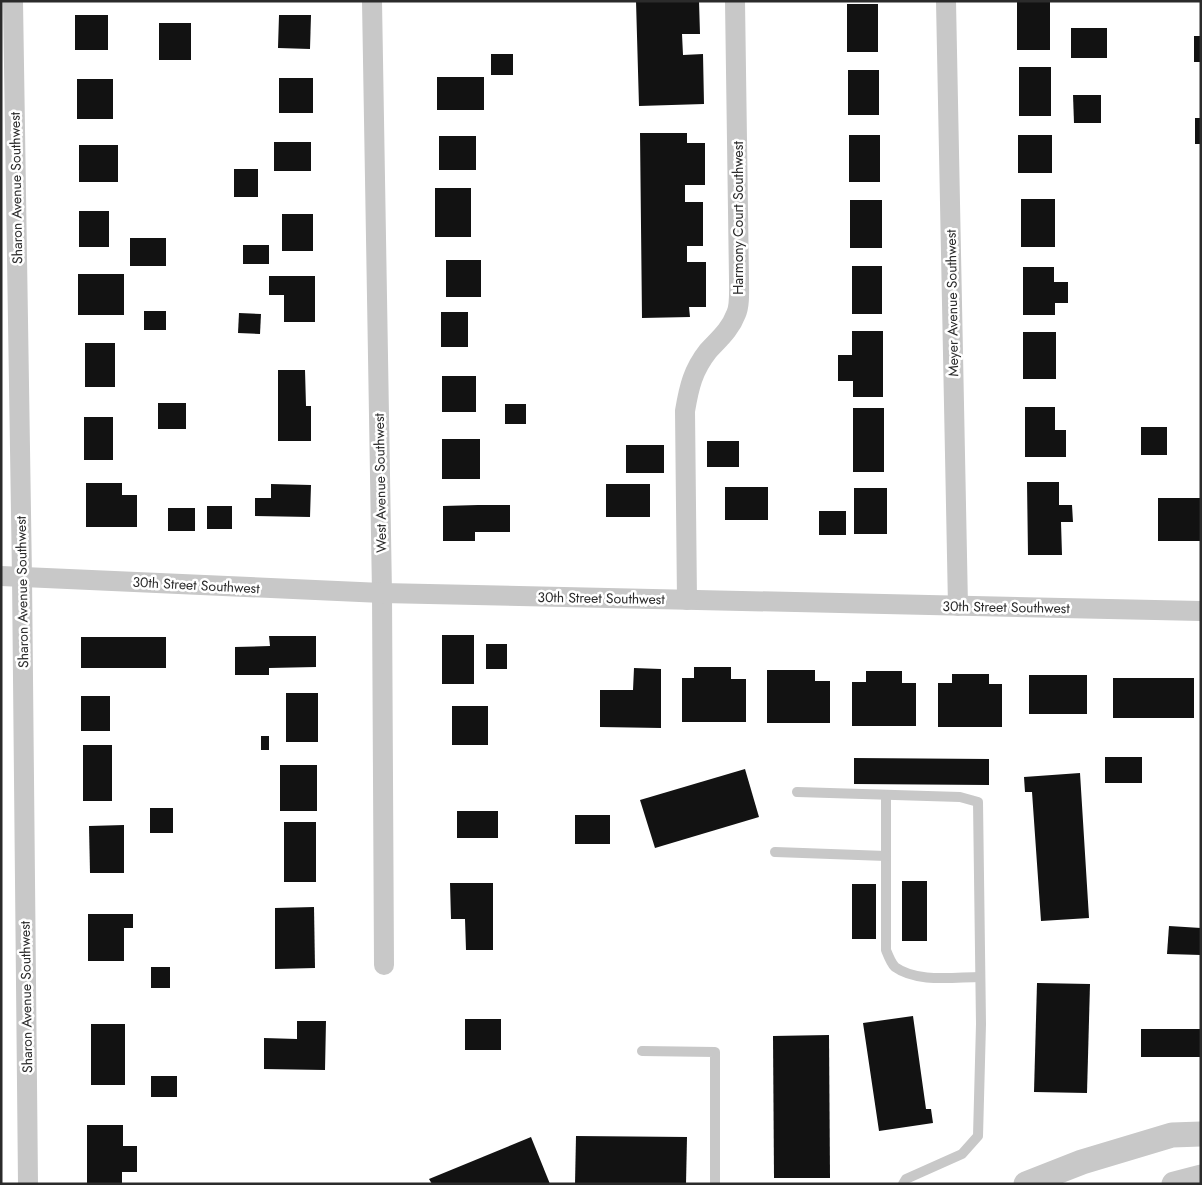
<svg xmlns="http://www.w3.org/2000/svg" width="1202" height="1185" viewBox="0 0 1202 1185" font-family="Jost,sans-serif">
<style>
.building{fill:#121212}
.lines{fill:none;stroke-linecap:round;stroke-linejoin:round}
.service{stroke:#c8c8c8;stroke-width:10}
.minor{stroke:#c8c8c8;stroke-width:20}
.tertiary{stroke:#c8c8c8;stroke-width:25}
.labels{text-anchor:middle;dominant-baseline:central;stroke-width:5;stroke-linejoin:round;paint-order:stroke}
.street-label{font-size:14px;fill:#2b2b2b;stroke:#fff}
</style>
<rect width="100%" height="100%" fill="#fff"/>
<g class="building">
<path d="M636 1H699L700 34H682L683 55 703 54 704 104 639 106Z"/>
<rect x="1017" y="1" width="33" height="49"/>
<rect x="847" y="4" width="31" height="48"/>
<rect x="75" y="15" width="33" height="35"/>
<path d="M279 15H311L310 49 278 48Z"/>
<rect x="159" y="23" width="32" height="37"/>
<rect x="1071" y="28" width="36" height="30"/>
<rect x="1194" y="36" width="7" height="26"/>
<rect x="491" y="54" width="22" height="21"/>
<rect x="1019" y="67" width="32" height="49"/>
<rect x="848" y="70" width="31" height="45"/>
<rect x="437" y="77" width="47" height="33"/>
<rect x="279" y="78" width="34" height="35"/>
<rect x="77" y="79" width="36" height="40"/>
<path d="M1073 95H1101V123H1074Z"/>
<rect x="1195" y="118" width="6" height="26"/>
<path d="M640 133H687V143H705V185H685V202H703V246H687V262H706V307H689L690 317 642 318Z"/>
<rect x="849" y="135" width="31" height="47"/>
<rect x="1018" y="135" width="34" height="38"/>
<rect x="439" y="136" width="37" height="34"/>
<rect x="274" y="142" width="37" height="29"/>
<rect x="79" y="145" width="39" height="37"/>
<rect x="234" y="169" width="24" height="28"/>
<rect x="435" y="188" width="36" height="49"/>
<rect x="1021" y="199" width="34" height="48"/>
<rect x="850" y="200" width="32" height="48"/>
<rect x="79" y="211" width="30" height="36"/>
<rect x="282" y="214" width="31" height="37"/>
<rect x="130" y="238" width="36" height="28"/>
<rect x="243" y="245" width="26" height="19"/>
<rect x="446" y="260" width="35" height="37"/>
<rect x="852" y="266" width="30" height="48"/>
<path d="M1023 267H1054V282H1068V303H1055V315H1023Z"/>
<rect x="78" y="274" width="46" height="41"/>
<path d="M269 276H315V322H284V295H269Z"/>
<rect x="144" y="311" width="22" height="19"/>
<rect x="441" y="312" width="27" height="35"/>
<path d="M239 313 261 314 260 334 238 333Z"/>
<path d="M852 331H883V397H853V381H838V355H852Z"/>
<rect x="1023" y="332" width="33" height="47"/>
<rect x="85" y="343" width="30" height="44"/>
<path d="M278 370H305L306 406H311V441H278Z"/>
<rect x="442" y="376" width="34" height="36"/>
<rect x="158" y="403" width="28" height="26"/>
<rect x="505" y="404" width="21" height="20"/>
<path d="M1025 407H1055V430H1066V457H1025Z"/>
<rect x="853" y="408" width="31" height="64"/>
<rect x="84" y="417" width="29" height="43"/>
<rect x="1141" y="427" width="26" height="28"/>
<rect x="442" y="439" width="38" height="40"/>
<rect x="707" y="441" width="32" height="26"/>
<rect x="626" y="445" width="38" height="28"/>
<path d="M1027 482H1059V505H1072L1073 522H1061L1062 555H1028Z"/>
<path d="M86 483H122V495H137V527H86Z"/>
<path d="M271 484 311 485 310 517 255 516V498H271Z"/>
<rect x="606" y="484" width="44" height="33"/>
<rect x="725" y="487" width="43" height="33"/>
<rect x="854" y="488" width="33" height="46"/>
<rect x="1158" y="498" width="43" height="43"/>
<path d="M478 505H510V532H475V541H443V506Z"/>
<rect x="207" y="506" width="25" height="23"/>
<rect x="168" y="508" width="27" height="23"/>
<rect x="819" y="511" width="27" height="24"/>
<rect x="442" y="635" width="32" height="49"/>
<path d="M269 636H316V667L269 668V675H235V647L270 646Z"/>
<rect x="81" y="637" width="85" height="31"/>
<rect x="486" y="644" width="21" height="25"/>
<path d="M694 667H731V679H746V722H682V678H694Z"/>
<path d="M634 668 661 669V728L600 727V690H633Z"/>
<path d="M767 670H815V681H830V723H767Z"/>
<path d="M866 671H902V683H916V726H852V682H866Z"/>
<path d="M952 674H989V684H1002V727H938V683H952Z"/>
<rect x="1029" y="675" width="58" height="39"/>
<rect x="1113" y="678" width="81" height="40"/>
<rect x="286" y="693" width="32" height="49"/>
<rect x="81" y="696" width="29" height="35"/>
<rect x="452" y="706" width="36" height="39"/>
<rect x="261" y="736" width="8" height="14"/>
<rect x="83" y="745" width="29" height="56"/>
<rect x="1105" y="757" width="37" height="26"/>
<path d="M854 758 989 759V785L854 784Z"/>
<rect x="280" y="765" width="37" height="46"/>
<path d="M745 769 759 817 655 848 640 800Z"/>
<path d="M1080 773 1089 918 1041 921 1032 792H1025L1024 777Z"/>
<rect x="150" y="808" width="23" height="25"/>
<rect x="457" y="811" width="41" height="27"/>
<rect x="575" y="815" width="35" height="29"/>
<rect x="284" y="822" width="32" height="60"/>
<path d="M124 825V873H90L89 826Z"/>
<rect x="902" y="881" width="25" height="60"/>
<path d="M450 883H493V950H466L465 919H451Z"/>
<rect x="852" y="884" width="24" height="55"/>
<path d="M314 907 315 968 275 969V908Z"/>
<path d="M88 914H133V928H124V961H88Z"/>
<path d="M1169 926 1201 928V955L1167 954Z"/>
<rect x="151" y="967" width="19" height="21"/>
<path d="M1037 983 1090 984 1087 1093 1034 1092Z"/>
<path d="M913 1016 926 1109H931L933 1123 879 1131 863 1023Z"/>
<rect x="465" y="1019" width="36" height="31"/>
<path d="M297 1021H326L325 1070 264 1069V1038L297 1039Z"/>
<rect x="91" y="1024" width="34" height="61"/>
<rect x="1141" y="1029" width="60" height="28"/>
<path d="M829 1035 830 1178H774L773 1036Z"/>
<rect x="151" y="1076" width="26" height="21"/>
<path d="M87 1125H123V1146H137V1172H122V1184H87Z"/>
<path d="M576 1136 687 1137 686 1184H575Z"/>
<path d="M531 1137 550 1184H432L429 1179Z"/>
</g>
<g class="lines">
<g class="service">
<path d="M797 792 960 797 978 802 981 1024 978 1136 962 1154 906 1179 903 1184"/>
<path d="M886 795V950C888 955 891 963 895 967 917 983 954 977 980 977"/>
<path d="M775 852 886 856"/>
<path d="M642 1051 715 1052V1184"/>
</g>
<g class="minor">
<path d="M13 1 22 577 28 1184"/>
<path d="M372 1 382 593 384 965"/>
<path d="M946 1 958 606"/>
<path d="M1 576 382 593 1201 611"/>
<path d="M687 600 685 411C689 387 693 370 708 351 719 339 730 330 736 314 740 306 739 290 739 280L735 1"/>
</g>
<g class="tertiary">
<path d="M1026 1184 1082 1162 1172 1135 1201 1134"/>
<path d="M1174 1184 1201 1177"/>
</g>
</g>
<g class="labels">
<g class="street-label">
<text transform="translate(16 188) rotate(-91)">Sharon Avenue Southwest</text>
<text transform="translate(738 218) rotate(-90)">Harmony Court Southwest</text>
<text transform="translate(952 303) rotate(-91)">Meyer Avenue Southwest</text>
<text transform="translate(380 483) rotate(-91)">West Avenue Southwest</text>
<text transform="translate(196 585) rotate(3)">30th Street Southwest</text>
<text transform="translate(22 592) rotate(-91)">Sharon Avenue Southwest</text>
<text transform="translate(601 598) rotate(1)">30th Street Southwest</text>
<text transform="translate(1006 607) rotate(1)">30th Street Southwest</text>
<text transform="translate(26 997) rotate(-91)">Sharon Avenue Southwest</text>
</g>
</g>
<rect width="1202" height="1185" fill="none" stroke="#2b2b2b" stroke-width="5"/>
</svg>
